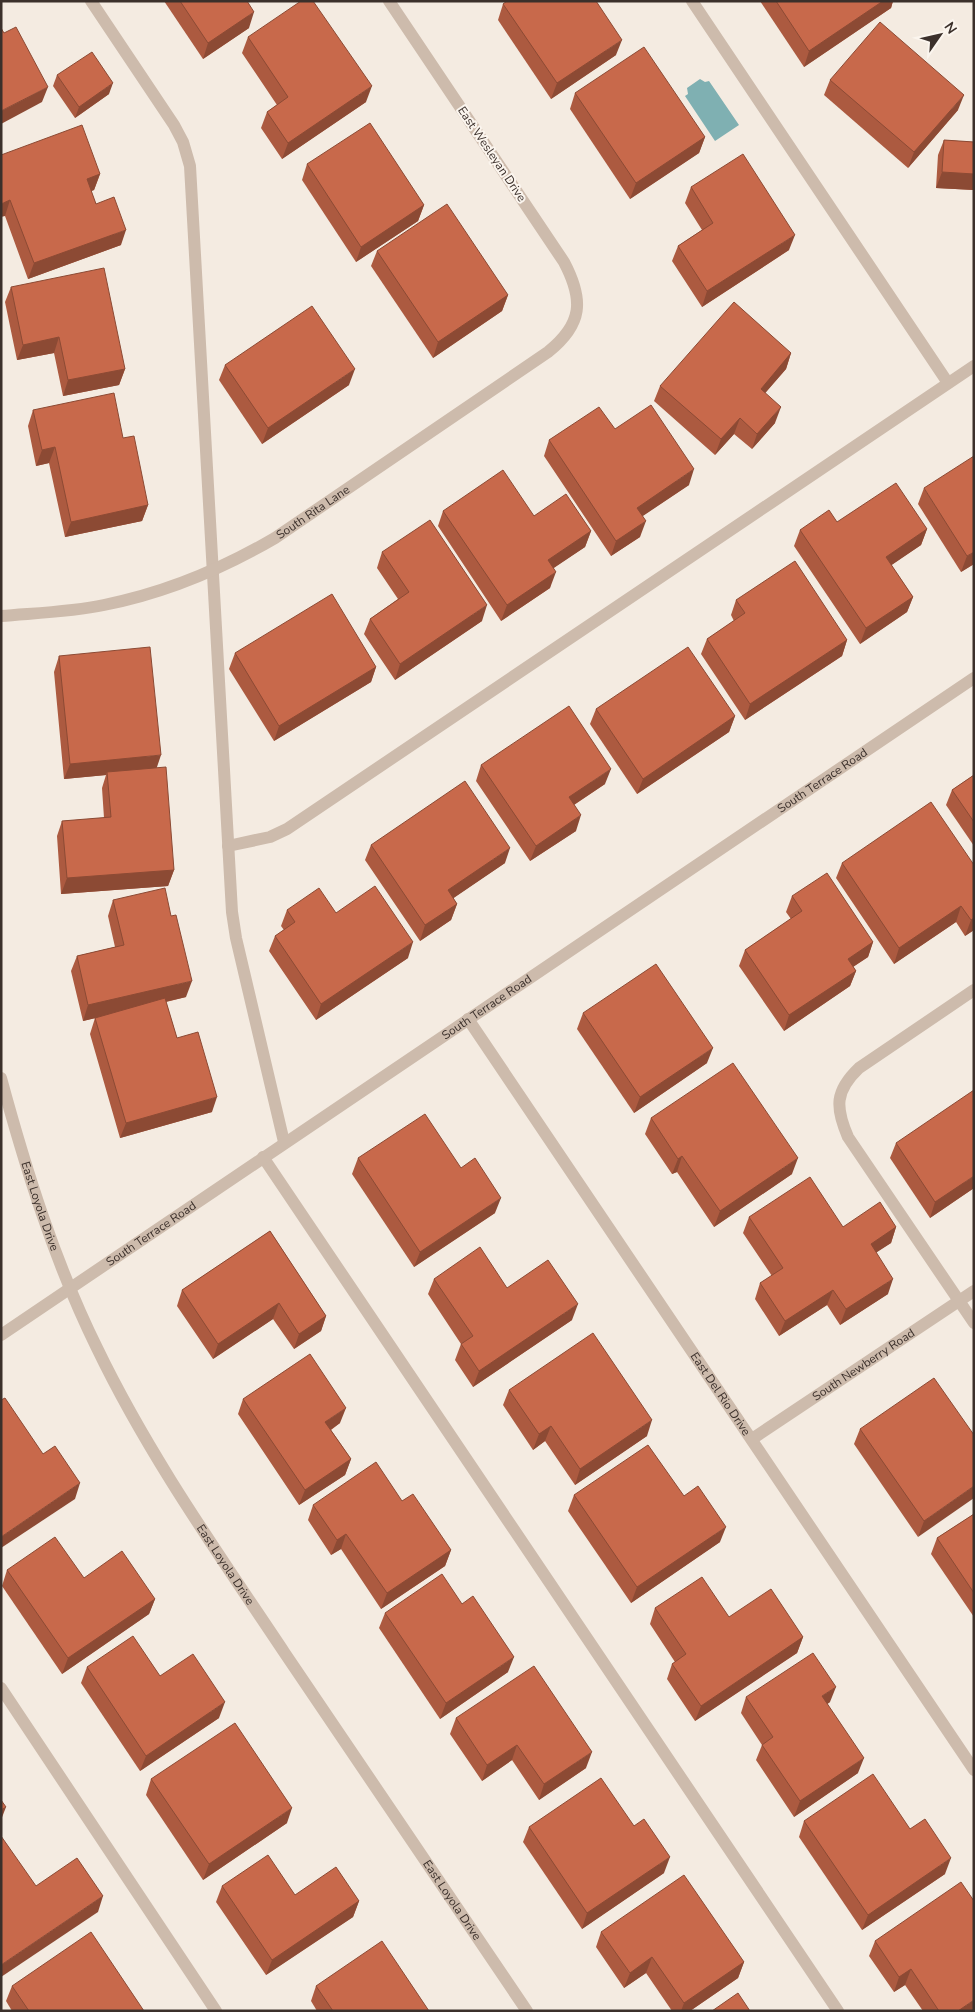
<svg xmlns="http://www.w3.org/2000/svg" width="975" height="2012" viewBox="0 0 975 2012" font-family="'Nunito Sans',sans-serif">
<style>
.water{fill:#7fb0b2}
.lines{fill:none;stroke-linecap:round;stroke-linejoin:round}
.lane{stroke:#cdbbac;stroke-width:12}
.street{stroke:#cdbbac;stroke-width:12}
.wall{fill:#ac5a40}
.shaded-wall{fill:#8c4a34}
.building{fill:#c8694b;stroke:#8c4a34}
.labels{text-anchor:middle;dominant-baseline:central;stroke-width:4;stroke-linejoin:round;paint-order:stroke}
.street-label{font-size:12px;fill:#3b302b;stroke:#fbf5ee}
</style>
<rect width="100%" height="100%" fill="#f4ebe1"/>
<path class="water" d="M700 79 705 82 709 81 739 125 715 141 685 96 688 94 687 88Z"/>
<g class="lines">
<g class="lane">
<path d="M91 1 174 125 183 142 190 166 232 912 236 938 284 1142"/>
<path d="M692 1 948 383"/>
<path d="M228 846 270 837 287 829 974 366"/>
<path d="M974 990 859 1068C835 1091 835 1107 848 1137L974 1323"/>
<path d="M263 1157 838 2011"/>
<path d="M1 1688 216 2011"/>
</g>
<g class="street">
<path id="s1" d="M1 616C35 613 71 612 104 605 165 593 222 569 275 538L548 352C583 324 584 300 564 262L389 1"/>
<path id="s2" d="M468 1019 974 1770"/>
<path id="s3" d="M1 1078C26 1170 55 1263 97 1348 149 1456 218 1553 284 1652 365 1771 446 1891 527 2011"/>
<path id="s4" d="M1 1335 974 678"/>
<path id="s5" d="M752 1439 974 1291"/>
</g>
</g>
<g class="wall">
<path d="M164 1H247L249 28 203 59Z"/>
<path d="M760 1H893L891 8 804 67Z"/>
<path d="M503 4 616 55 551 99 498 20Z"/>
<path d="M248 37 366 102 282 159 261 128 267 112 277 105 242 53Z"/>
<path d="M57 75 109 94 75 118 53 86Z"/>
<path d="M830 80 958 110 908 168 824 95Z"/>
<path d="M575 93 705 137 699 153 630 199 570 109Z"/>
<path d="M974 120V190L936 188 938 155 944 140 973 142Z"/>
<path d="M1 155 100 174 94 190 91 191 96 204 121 245 28 279 5 216Z"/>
<path d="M307 164 424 205 418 221 356 262 302 180Z"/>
<path d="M691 187 789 250 702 307 672 261 678 246 702 230 685 203Z"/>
<path d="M377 251 508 295 502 311 433 358 371 266Z"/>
<path d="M11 287 125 369 119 385 63 396 54 353 17 360 5 302Z"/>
<path d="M791 353 786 369 765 393 775 423 752 449 734 434 715 455 654 401 660 386Z"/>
<path d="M225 365 349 385 262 444 219 380Z"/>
<path d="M33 410 148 505 142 521 65 537 49 463 36 466 28 426Z"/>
<path d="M549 440 689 485 642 516 640 537 611 556 544 456Z"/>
<path d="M924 488 974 564 961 572 918 504Z"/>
<path d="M443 511 534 516 591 531 585 547 553 568 550 588 501 621 438 526Z"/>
<path d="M837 522 927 529 921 545 891 565 913 597 907 612 860 644 794 546 800 530Z"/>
<path d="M382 552 482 621 395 680 364 634 370 619 398 599 377 568Z"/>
<path d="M736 600 847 640 842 656 745 720 701 654 707 639 734 621 731 615Z"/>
<path d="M235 653 376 667 371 682 274 741 229 669Z"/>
<path d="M59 656 156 768 174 870 168 886 61 894 57 836 62 821 104 818 102 788 106 775 64 779 54 672Z"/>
<path d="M596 709 735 716 729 732 637 794 590 724Z"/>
<path d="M481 765 605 784 574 805 576 831 530 861 476 781Z"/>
<path d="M974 775V846L946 805 952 790Z"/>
<path d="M371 845 505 863 453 898 457 904 451 920 420 941 365 860Z"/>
<path d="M842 863 974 865V930L965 936 956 922 894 964 836 878Z"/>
<path d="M792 896 873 942 868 957 853 967 856 971 850 986 784 1031 739 966 745 950 791 919 786 912Z"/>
<path d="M113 900 186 997 166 1002 177 1038 212 1112 120 1138 90 1034 95 1018 83 1021 71 971 77 956 115 947 108 916Z"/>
<path d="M287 910 336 913 408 958 316 1020 269 951 275 936 284 930 281 926Z"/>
<path d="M583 1013 707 1063 634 1113 577 1029Z"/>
<path d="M651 1118 792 1174 714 1227 677 1172 672 1174 645 1134Z"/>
<path d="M896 1143 974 1188 930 1218 890 1158Z"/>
<path d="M358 1158 461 1168 495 1213 414 1267 352 1174Z"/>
<path d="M749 1217 843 1227H896L891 1243 876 1252 888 1294 840 1325 827 1305 779 1336 755 1299 760 1283 772 1276 743 1233Z"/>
<path d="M270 1231 326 1316 321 1331 294 1349 273 1319 213 1359 177 1306 182 1290Z"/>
<path d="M434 1279 507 1288 572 1320 473 1387 455 1360 461 1344 428 1294Z"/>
<path d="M509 1390 647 1436 575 1485 545 1441 533 1450 503 1405Z"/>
<path d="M243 1399 340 1423 331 1430 351 1459 345 1475 299 1505 238 1414Z"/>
<path d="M860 1429 974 1435 918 1537 854 1444Z"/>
<path d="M574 1495 684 1496 720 1542 631 1603 568 1511Z"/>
<path d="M402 1501 451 1550 445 1566 381 1609 341 1549 331 1555 308 1520 313 1505Z"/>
<path d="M974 1514V1617L931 1554 937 1538Z"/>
<path d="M7 1570 84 1578 155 1599 149 1614 62 1674 2 1586Z"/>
<path d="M655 1608 729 1617 803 1637 797 1653 695 1721 667 1679 672 1664 675 1662 650 1624Z"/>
<path d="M385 1613 508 1672 440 1719 379 1628Z"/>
<path d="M87 1667 160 1676 219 1718 140 1771 81 1683Z"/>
<path d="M746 1697 830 1702 827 1704 858 1773 794 1817 756 1760 762 1745 741 1713Z"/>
<path d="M456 1718 586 1768 539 1800 512 1760 482 1781 450 1734Z"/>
<path d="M151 1779 287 1823 203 1880 146 1795Z"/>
<path d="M804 1821 910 1829 945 1874 862 1930 799 1837Z"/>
<path d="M634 1826 664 1873 582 1929 523 1842 529 1827Z"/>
<path d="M222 1886 295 1895 359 1901 353 1917 266 1975 216 1902Z"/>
<path d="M601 1932 744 1962 738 1978 690 2011H672L646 1973 624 1988 596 1947Z"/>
<path d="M875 1941 974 2011H923L905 1985 894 1992 869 1956Z"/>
<path d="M12 1986 144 2011H12L6 2001Z"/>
<path d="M316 1986 429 2011H317L311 2001Z"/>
</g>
<g class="shaded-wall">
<path d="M883 1H893L891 8 804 67 809 51Z"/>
<path d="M254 12 249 28 203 59 208 43Z"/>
<path d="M622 40 616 55 551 99 557 83Z"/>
<path d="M113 83 109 94 75 118 79 107Z"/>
<path d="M372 86 366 102 282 159 288 143Z"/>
<path d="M48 87 42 102 1 124V111Z"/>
<path d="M964 95 958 110 908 168 914 152Z"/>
<path d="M705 137 699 153 630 199 636 183Z"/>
<path d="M942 172 974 174V190L936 188Z"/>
<path d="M100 174 94 190 81 195 87 179Z"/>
<path d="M10 200 5 216 1 217V204Z"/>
<path d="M424 205 418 221 356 262 361 247Z"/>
<path d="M126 230 121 245 28 279 34 263Z"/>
<path d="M795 235 789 250 702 307 707 291Z"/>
<path d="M508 295 502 311 433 358 438 342Z"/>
<path d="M59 337 54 353 17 360 23 345Z"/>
<path d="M791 353 786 369 755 405 761 389Z"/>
<path d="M125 369 119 385 63 396 68 380Z"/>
<path d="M355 369 349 385 262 444 268 428Z"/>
<path d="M781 407 775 423 752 449 757 434Z"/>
<path d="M740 418 734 434 715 455 721 439Z"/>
<path d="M55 447 49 463 36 466 42 450Z"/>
<path d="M694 469 689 485 631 524 637 508Z"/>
<path d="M148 505 142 521 65 537 71 522Z"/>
<path d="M646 521 640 537 611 556 616 541Z"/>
<path d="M927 529 921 545 880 573 886 557Z"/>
<path d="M591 531 585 547 542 576 548 560Z"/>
<path d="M974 552V564L961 572 967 556Z"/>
<path d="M556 572 550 588 501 621 507 605Z"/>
<path d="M913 597 907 612 860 644 866 628Z"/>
<path d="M487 605 482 621 395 680 400 664Z"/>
<path d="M847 640 842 656 745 720 750 704Z"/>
<path d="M376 667 371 682 274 741 279 726Z"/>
<path d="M735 716 729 732 637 794 643 779Z"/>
<path d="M161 755 156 770 107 772 106 775 64 779 70 764Z"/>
<path d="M611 769 605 784 563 812 569 797Z"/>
<path d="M581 815 576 831 530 861 536 846Z"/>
<path d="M510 848 505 863 442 906 448 890Z"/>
<path d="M174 870 168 886 61 894 67 878Z"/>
<path d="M457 904 451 920 420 941 425 925Z"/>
<path d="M961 906 956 922 894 964 899 948Z"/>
<path d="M974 918V930L965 936 971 920Z"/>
<path d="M413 942 408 958 316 1020 321 1004Z"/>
<path d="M873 942 868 957 842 974 848 959Z"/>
<path d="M856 971 850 986 784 1031 789 1015Z"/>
<path d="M192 981 186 997 83 1021 88 1005Z"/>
<path d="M713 1048 707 1063 634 1113 640 1097Z"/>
<path d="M217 1097 212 1112 120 1138 126 1123Z"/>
<path d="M682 1156 677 1172 672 1174 678 1159Z"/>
<path d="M798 1158 792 1174 714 1227 720 1211Z"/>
<path d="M974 1176V1188L930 1218 935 1202Z"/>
<path d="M501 1198 495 1213 414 1267 420 1252Z"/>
<path d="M896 1227 891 1243 865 1260 871 1244Z"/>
<path d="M893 1279 888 1294 840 1325 846 1309Z"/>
<path d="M833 1290 827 1305 779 1336 785 1321Z"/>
<path d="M279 1303 273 1319 213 1359 218 1344Z"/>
<path d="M578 1304 572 1320 473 1387 479 1371Z"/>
<path d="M326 1316 321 1331 294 1349 299 1334Z"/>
<path d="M346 1408 340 1423 320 1437 325 1422Z"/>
<path d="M652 1420 647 1436 575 1485 580 1469Z"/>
<path d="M551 1426 545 1441 533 1450 539 1434Z"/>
<path d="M351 1459 345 1475 299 1505 305 1490Z"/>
<path d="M80 1483 75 1499 1 1548V1537Z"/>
<path d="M974 1486V1498L918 1537 924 1521Z"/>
<path d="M726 1527 720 1542 631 1603 637 1587Z"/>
<path d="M346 1534 341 1549 331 1555 337 1540Z"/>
<path d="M451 1550 445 1566 381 1609 387 1593Z"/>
<path d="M155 1599 149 1614 62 1674 68 1658Z"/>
<path d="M803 1637 797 1653 695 1721 701 1706Z"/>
<path d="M514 1657 508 1672 440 1719 446 1703Z"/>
<path d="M836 1687 830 1702 816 1712 822 1696Z"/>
<path d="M225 1702 219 1718 140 1771 146 1756Z"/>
<path d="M517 1745 512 1760 482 1781 487 1765Z"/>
<path d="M592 1752 586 1768 539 1800 544 1784Z"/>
<path d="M864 1758 858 1773 794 1817 800 1801Z"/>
<path d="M6 1807 1 1820V1810Z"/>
<path d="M292 1808 287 1823 203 1880 209 1864Z"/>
<path d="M670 1857 664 1873 582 1929 587 1913Z"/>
<path d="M951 1858 945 1874 862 1930 868 1915Z"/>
<path d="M103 1896 98 1912 1 1977V1965Z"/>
<path d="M359 1901 353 1917 266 1975 272 1960Z"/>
<path d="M652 1957 646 1973 624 1988 630 1973Z"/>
<path d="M744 1962 738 1978 690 2011H681L684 2003Z"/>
<path d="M911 1969 905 1985 894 1992 899 1977Z"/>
<path d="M974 2000V2011H958Z"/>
</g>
<g class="building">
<path d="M180 1H247L254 12 208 43Z"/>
<path d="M301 1H313L372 86 288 143 267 112 288 97 248 37Z"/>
<path d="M507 1H596L622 40 557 83 503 4Z"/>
<path d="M776 1H883L809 51Z"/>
<path d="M880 22 964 95 914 152 830 80Z"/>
<path d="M16 27 48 87 1 111V28L4 33Z"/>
<path d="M644 47 705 137 636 183 575 93Z"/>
<path d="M92 52 113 83 79 107 57 75Z"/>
<path d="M370 123 424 205 361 247 307 164Z"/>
<path d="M82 125 100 174 87 179 96 204 114 197 126 230 34 263 10 200 1 204V155Z"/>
<path d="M944 140 974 142V174L942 172Z"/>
<path d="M743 154 795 235 707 291 678 246 713 223 691 187Z"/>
<path d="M447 204 508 295 438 342 377 251Z"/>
<path d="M104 268 125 369 68 380 59 337 23 345 11 287Z"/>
<path d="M734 302 791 353 761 389 781 407 757 434 740 418 721 439 660 386Z"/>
<path d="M312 306 355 369 268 428 225 365Z"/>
<path d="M114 393 123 438 134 436 148 505 71 522 55 447 42 450 33 410Z"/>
<path d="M651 405 694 469 637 508 646 521 616 541 549 440 599 407 615 429Z"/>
<path d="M974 456V552L967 556 924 488Z"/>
<path d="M503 470 534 516 566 494 591 531 548 560 556 572 507 605 443 511Z"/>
<path d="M896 483 927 529 886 557 913 597 866 628 800 530 829 510 837 522Z"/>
<path d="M430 520 487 605 400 664 370 619 409 592 382 552Z"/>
<path d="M795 561 847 640 750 704 707 639 745 613 736 600Z"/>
<path d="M332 594 376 667 279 726 235 653Z"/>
<path d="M150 647 161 755 70 764 59 656Z"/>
<path d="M688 647 735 716 643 779 596 709Z"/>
<path d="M569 706 611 769 569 797 581 815 536 846 481 765Z"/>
<path d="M166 767 174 870 67 878 62 821 111 817 107 772Z"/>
<path d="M974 775V822L952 790Z"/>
<path d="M465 781 510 848 448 890 457 904 425 925 371 845Z"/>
<path d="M931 802 974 865V918L971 920 961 906 899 948 842 863Z"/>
<path d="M827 873 873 942 848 959 856 971 789 1015 745 950 802 911 792 896Z"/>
<path d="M375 886 413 942 321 1004 275 936 295 922 287 910 319 888 336 913Z"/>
<path d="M165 888 171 916 176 915 192 981 88 1005 77 956 124 945 113 900Z"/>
<path d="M656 964 713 1048 640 1097 583 1013Z"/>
<path d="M165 998 177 1038 198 1032 217 1097 126 1123 95 1018Z"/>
<path d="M733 1063 798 1158 720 1211 682 1156 678 1159 651 1118Z"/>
<path d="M974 1090V1176L935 1202 896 1143Z"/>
<path d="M425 1114 461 1168 475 1158 501 1198 420 1252 358 1158Z"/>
<path d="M810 1177 843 1227 880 1202 896 1227 871 1244 893 1279 846 1309 833 1290 785 1321 760 1283 783 1268 749 1217Z"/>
<path d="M270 1231 326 1316 299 1334 279 1303 218 1344 182 1290Z"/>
<path d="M480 1247 507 1288 548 1260 578 1304 479 1371 461 1344 473 1336 434 1279Z"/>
<path d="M593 1333 652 1420 580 1469 551 1426 539 1434 509 1390Z"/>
<path d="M310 1354 346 1408 325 1422 351 1459 305 1490 243 1399Z"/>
<path d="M934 1378 974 1435V1486L924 1521 860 1429Z"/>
<path d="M5 1398 43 1454 55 1446 80 1483 1 1537V1400Z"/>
<path d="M648 1445 684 1496 698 1486 726 1527 637 1587 574 1495Z"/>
<path d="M376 1462 402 1501 413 1494 451 1550 387 1593 346 1534 337 1540 313 1505Z"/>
<path d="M974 1514V1593L937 1538Z"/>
<path d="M55 1537 84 1578 122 1551 155 1599 68 1658 7 1570Z"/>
<path d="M442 1574 462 1604 473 1596 514 1657 446 1703 385 1613Z"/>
<path d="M702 1577 729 1617 771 1589 803 1637 701 1706 672 1664 686 1654 655 1608Z"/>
<path d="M133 1636 160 1676 193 1654 225 1702 146 1756 87 1667Z"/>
<path d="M813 1653 836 1687 822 1696 864 1758 800 1801 762 1745 773 1737 746 1697Z"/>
<path d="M534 1666 592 1752 544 1784 517 1745 487 1765 456 1718Z"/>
<path d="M235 1723 292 1808 209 1864 151 1779Z"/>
<path d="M873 1774 910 1829 925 1819 951 1858 868 1915 804 1821Z"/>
<path d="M601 1778 634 1826 644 1819 670 1857 587 1913 529 1827Z"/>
<path d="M1 1800 6 1807 1 1810Z"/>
<path d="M1 1836 36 1886 77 1858 103 1896 1 1965Z"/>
<path d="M268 1855 295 1895 336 1867 359 1901 272 1960 222 1886Z"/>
<path d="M684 1875 744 1962 684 2003 652 1957 630 1973 601 1932Z"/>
<path d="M961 1882 974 1901V2000L958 2011H939L911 1969 899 1977 875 1941Z"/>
<path d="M91 1932 144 2011H29L12 1986Z"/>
<path d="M382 1941 429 2011H333L316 1986Z"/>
<path d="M738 1993 750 2011H712Z"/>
</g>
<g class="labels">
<g class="street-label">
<text transform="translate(492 154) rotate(56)">East Wesleyan Drive</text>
<text stroke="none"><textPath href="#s1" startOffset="334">South Rita Lane</textPath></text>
<text stroke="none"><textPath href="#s4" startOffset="991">South Terrace Road</textPath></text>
<text stroke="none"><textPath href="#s4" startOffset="586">South Terrace Road</textPath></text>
<text stroke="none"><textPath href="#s3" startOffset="134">East Loyola Drive</textPath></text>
<text stroke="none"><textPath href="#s4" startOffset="181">South Terrace Road</textPath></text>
<text stroke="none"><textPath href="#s5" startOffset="134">South Newberry Road</textPath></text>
<text stroke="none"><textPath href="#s2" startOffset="452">East Del Rio Drive</textPath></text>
<text stroke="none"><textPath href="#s3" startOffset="539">East Loyola Drive</textPath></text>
<text stroke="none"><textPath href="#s3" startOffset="944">East Loyola Drive</textPath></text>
</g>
</g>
<rect width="975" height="2012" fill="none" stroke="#3b302b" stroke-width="5"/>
<g transform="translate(940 35) rotate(56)" stroke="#fbf5ee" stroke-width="4" paint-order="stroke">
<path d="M0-4L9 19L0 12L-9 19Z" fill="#3b302b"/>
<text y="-8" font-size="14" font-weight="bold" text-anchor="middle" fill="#3b302b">N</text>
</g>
</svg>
